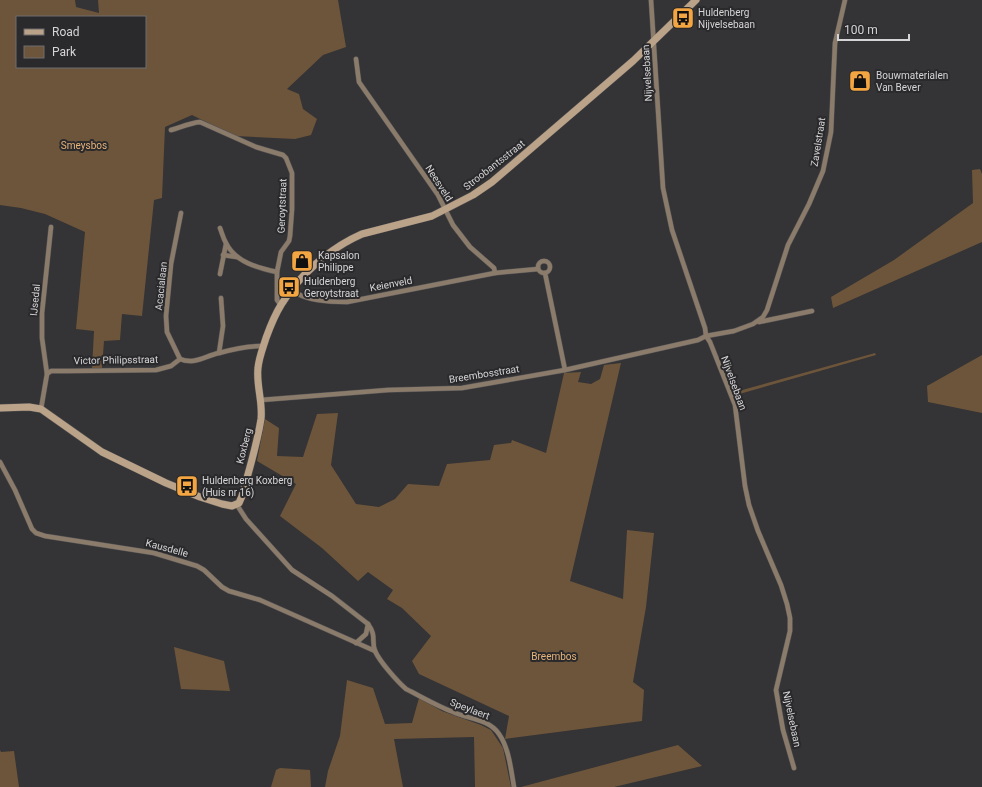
<svg xmlns="http://www.w3.org/2000/svg" width="982" height="787" viewBox="0 0 982 787" font-family="Roboto,sans-serif">
<style>
.green{fill:#6d553b;fill-rule:evenodd}
.lines{fill:none;stroke-linecap:round;stroke-linejoin:round}
.street-casing{stroke:#515052;stroke-width:5.5}
.secondary-casing{stroke:#515052;stroke-width:8}
.street{stroke:#8a7b6b;stroke-width:4.5}
.secondary{stroke:#bba389;stroke-width:7}
.labels{text-anchor:middle;dominant-baseline:central;stroke-width:4;stroke-linejoin:round;paint-order:stroke}
.poi-label{font-size:10px;fill:#d5d4d6;stroke:#2a292b;text-anchor:start}
.street-label{font-size:10px;fill:#d5d4d6;stroke:#2a292b}
.park-label{font-size:10px;fill:#e8b47a;stroke:#2a292b}
</style>
<rect width="100%" height="100%" fill="#343335"/>
<g class="green">
<path d="M0 0H75L76 7 99 13 98 0H338L346 47 323 55 287 89 299 94 303 109 317 119 311 135 295 139 235 136 192 115 165 127 162 198 154 200 142 316 122 314 120 340 104 341 102 368H92L94 331 76 329 85 232 45 214 21 208 0 205ZM17 17H145V67H17Z"/>
<path d="M980 169 982 174V242L833 308 831 297 894 260 973 203 972 170Z"/>
<path d="M875 353 876 355 736 395 735 392Z"/>
<path d="M982 355V413L928 402 927 386Z"/>
<path d="M621 363 570 581 623 599 627 530 654 533 646 607 633 682 644 690 642 721 505 739 509 716 419 674 412 661 431 636 402 608 387 599 393 590 368 572 358 581 322 548 280 516 296 484 257 461 265 419 279 428 277 456 303 457 317 414 338 413 331 465 356 504 379 507 395 499 408 484 439 486 447 464 490 460 494 445 511 443 512 440 546 453 564 373 581 372 578 382 591 384 600 379 604 365Z"/>
<path d="M174 647 224 661 230 691 181 689Z"/>
<path d="M347 680 373 688 385 724 412 723 419 698 442 711 481 725 491 730 503 748 511 787H475L474 737 394 739 403 787H325L328 771 340 736Z"/>
<path d="M678 745 702 766 614 787H521Z"/>
<path d="M0 750 1 752 14 751 19 787H0Z"/>
<path d="M280 768 310 770 311 787H271L276 770Z"/>
</g>
<g class="lines">
<g class="street-casing">
<g id="street">
<path d="M651 0 663 188 672 230 705 328 706 336 710 342 735 405 745 486 749 505 758 531 781 585 787 604 790 618V631L776 690 783 730 794 768"/>
<path d="M356 59 359 82 438 195 453 225 470 247 494 268 495 273"/>
<path d="M171 130C181 127 190 123 200 122L256 147 283 155 286 158 292 173V209L290 236 289 241 281 252 277 272V300L281 305"/>
<path d="M220 228C222 233 223 238 226 243 235 262 258 268 277 272"/>
<path d="M223 255 237 257"/>
<circle cx="544" cy="267" r="6"/>
<path d="M545 273 565 370"/>
<path d="M220 274 226 244"/>
<path d="M291 290C306 301 329 302 347 302L495 273 538 269"/>
<path d="M759 322 812 311"/>
<path d="M219 353 223 326 221 298"/>
<path d="M180 359 167 332 166 316 171 264 181 213"/>
<path d="M180 359C194 365 205 356 219 353 233 349 249 346 263 346"/>
<path d="M47 374 51 371H68L156 370 171 366 180 359"/>
<path d="M261 400 388 390 462 388 565 370 698 340 706 336 734 331 753 324 763 317 767 310 788 245 809 204 823 171 831 132 835 43 845 0"/>
<path d="M41 409 47 374 42 338V313L51 227"/>
<path d="M0 462 15 490 32 529 36 533 45 536 154 553 197 566 204 570 222 587 229 591 260 600 375 651"/>
<path d="M237 505 246 519 292 570 332 596 368 624"/>
<path d="M356 643 366 634 368 624C377 636 371 641 375 651 380 662 397 681 406 689 422 697 437 706 453 712 468 719 489 719 499 734 509 748 511 770 514 787"/>
</g>
</g>
<g class="secondary-casing">
<path id="secondary" d="M0 408 29 407 41 409 102 452 166 483 200 497 222 504 232 506 239 503 242 496C249 470 257 445 261 419 263 402 256 385 258 368 259 357 263 348 266 338 270 327 274 316 281 305 299 275 330 248 362 234L432 216 473 195 492 182 633 61 696 0"/>
</g>
<use href="#street" class="street"/>
<use href="#secondary" class="secondary"/>
</g>
<defs>
<g id="bus-square" transform="scale(1.15)"><rect x="-9" y="-9" width="18" height="18" rx="4" fill="#f2a541" stroke="#2a292b"/><path d="M-5-6H5V4H4V6H2V4H-2V6H-4V4H-5ZM-3.5-4V0h7V-4ZM-3.5 1.2v1.5H-2V1.2ZM2 1.2v1.5H3.5V1.2Z" fill="#111"/></g>
<g id="shop-square" transform="scale(1.15)"><rect x="-9" y="-9" width="18" height="18" rx="4" fill="#f2a541" stroke="#2a292b"/><path d="M-5-2.5h2.3a2.7 3.5 0 0 1 5.4 0H5L5.5 6h-11ZM-1.5-2.5h3a1.5 2.3 0 0 0-3 0Z" fill="#111"/></g>
</defs>
<g fill-rule="evenodd">
<use href="#bus-square" x="683" y="18"/>
<use href="#shop-square" x="860" y="81"/>
<use href="#shop-square" x="302" y="261"/>
<use href="#bus-square" x="289" y="287"/>
<use href="#bus-square" x="187" y="486"/>
</g>
<g class="labels">
<g class="poi-label">
<text x="698" y="12">Huldenberg<tspan x="698" dy="12">Nijvelsebaan</tspan></text>
<text x="876" y="75">Bouwmaterialen<tspan x="876" dy="12">Van Bever</tspan></text>
<text x="318" y="255">Kapsalon<tspan x="318" dy="12">Philippe</tspan></text>
<text x="304" y="281">Huldenberg<tspan x="304" dy="12">Geroytstraat</tspan></text>
<text x="202" y="480">Huldenberg Koxberg<tspan x="202" dy="12">(Huis nr 16)</tspan></text>
</g>
<g class="street-label">
<text transform="translate(647 73) rotate(-93)">Nijvelsebaan</text>
<text transform="translate(818 142) rotate(-81)">Zavelstraat</text>
<text transform="translate(494 165) rotate(-38)">Stroobantsstraat</text>
<text transform="translate(439 183) rotate(57)">Neesveld</text>
<text transform="translate(282 206) rotate(-88)">Geroytstraat</text>
<text transform="translate(391 284) rotate(-11)">Keienveld</text>
<text transform="translate(161 286) rotate(-84)">Acacialaan</text>
<text transform="translate(35 300) rotate(-85)">IJsedal</text>
<text transform="translate(116 360) rotate(-1)">Victor Philipsstraat</text>
<text transform="translate(484 374) rotate(-9)">Breembosstraat</text>
<text transform="translate(734 383) rotate(70)">Nijvelsebaan</text>
<text transform="translate(244 446) rotate(-76)">Koxberg</text>
<text transform="translate(167 548) rotate(15)">Kausdelle</text>
<text transform="translate(470 709) rotate(21)">Speylaert</text>
<text transform="translate(792 719) rotate(78)">Nijvelsebaan</text>
</g>
<g class="park-label">
<text x="84" y="145">Smeysbos</text>
<text x="554" y="656">Breembos</text>
</g>
</g>
<rect x="16" y="16" width="130" height="52" fill="#2a292b" stroke="#6e6d6f"/>
<rect x="24" y="29" width="20" height="6" fill="#bba389" stroke="#6e6d6f"/>
<text x="52" y="36" font-size="12" fill="#d5d4d6">Road</text>
<rect x="24" y="46" width="20" height="12" fill="#6d553b" stroke="#6e6d6f"/>
<text x="52" y="56" font-size="12" fill="#d5d4d6">Park</text>
<path d="M838 34v6h71v-6" fill="none" stroke="#d5d4d6" stroke-width="2"/>
<text x="844" y="34" font-size="12" fill="#d5d4d6" stroke="#2a292b" stroke-width="3" paint-order="stroke">100 m</text>
</svg>
